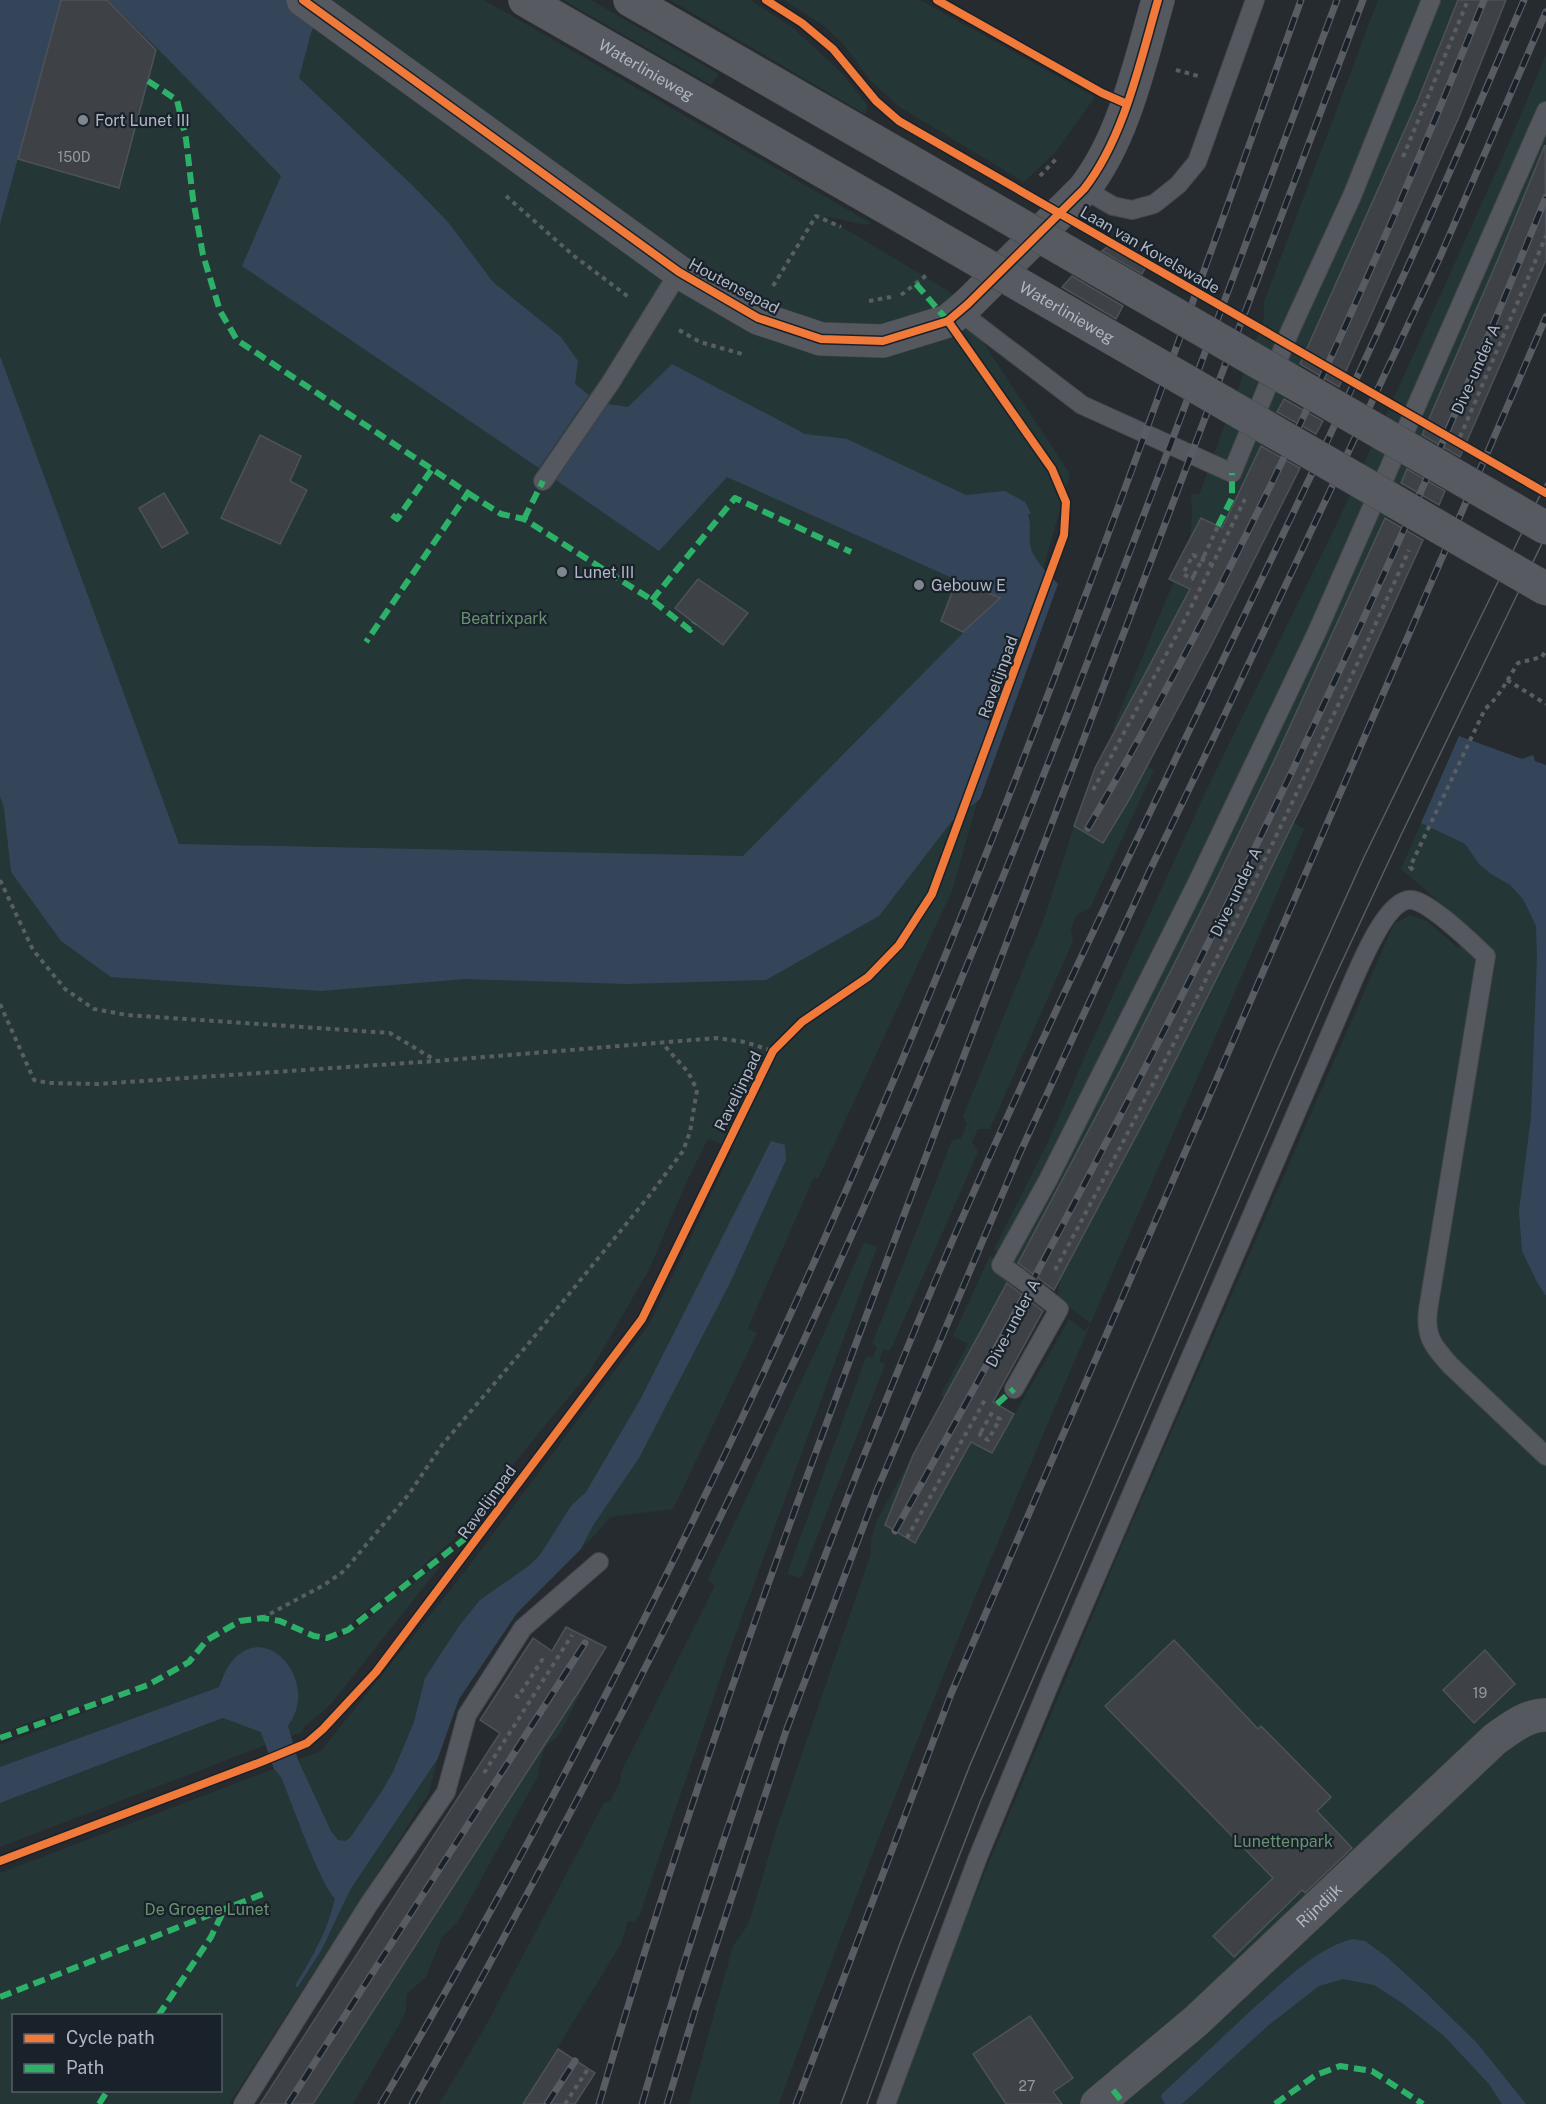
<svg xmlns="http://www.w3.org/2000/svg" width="1546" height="2104" viewBox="0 0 1546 2104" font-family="'Public Sans',sans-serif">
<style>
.green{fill:#253637;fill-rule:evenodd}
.water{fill:#354559}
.building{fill:#3e4247;stroke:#4d5258;stroke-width:1.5}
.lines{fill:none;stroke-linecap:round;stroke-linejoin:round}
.lane-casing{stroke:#43474b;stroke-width:20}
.street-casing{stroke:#43474b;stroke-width:34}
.primary-casing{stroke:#42474d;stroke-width:34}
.path{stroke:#585e63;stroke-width:4;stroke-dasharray:4.5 4.5;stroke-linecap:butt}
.lane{stroke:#55595f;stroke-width:18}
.street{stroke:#55595f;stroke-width:33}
.primary{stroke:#575b61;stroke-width:33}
.tram{stroke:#595d63;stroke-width:1.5}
.rail-casing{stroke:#595d63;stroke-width:7}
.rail{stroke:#19212a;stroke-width:4.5;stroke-dasharray:14;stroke-linecap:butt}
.lane-bridge-casing{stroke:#43474b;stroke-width:20;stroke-linecap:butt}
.primary-bridge-casing{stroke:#42474d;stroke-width:34;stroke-linecap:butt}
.path-bridge{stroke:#585e63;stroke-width:4;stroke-dasharray:4.5 4.5;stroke-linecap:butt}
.lane-bridge{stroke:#55595f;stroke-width:18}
.primary-bridge{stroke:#575b61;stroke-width:33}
.quiet{stroke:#2db169;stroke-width:6;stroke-dasharray:12 6;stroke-linecap:butt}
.cycleway-casing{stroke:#19212a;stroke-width:11}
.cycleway{stroke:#f17a3a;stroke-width:8}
.poi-dot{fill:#7e8690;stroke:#19212a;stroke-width:2}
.labels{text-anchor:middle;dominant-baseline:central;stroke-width:4.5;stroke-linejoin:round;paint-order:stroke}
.number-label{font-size:14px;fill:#929aa4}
.street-label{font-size:16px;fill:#aeb7c3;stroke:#19212a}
.poi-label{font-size:16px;fill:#aeb7c3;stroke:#19212a;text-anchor:start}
.park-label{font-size:16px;fill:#67916f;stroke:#19212a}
</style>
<rect width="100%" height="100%" fill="#262b30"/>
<g class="green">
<path d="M0 0H484L871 223 866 225 824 216 950 292 1070 474 952 891 818 1179 814 1177 748 1328 757 1333 673 1509 610 1517 597 1533 517 1613 459 1699 442 1742 429 1793 229 2104H0V1873L321 1751 466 1570 650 1323 733 1148 708 1139 686 1183 649 1270 589 1373 537 1435 455 1538 410 1577 355 1619 348 1630 315 1640 327 1641 349 1634 427 1572 443 1563 330 1705 304 1727 302 1732 291 1736 288 1726 292 1721 222 1675 219 1687 0 1767V1745L146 1689 41 1718 0 1734ZM329 1932 321 1951 299 1987 305 1969ZM14 2016H220V2090H14Z"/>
<path d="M563 0H591L719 74 711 85Z"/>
<path d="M670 0H750L792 27 842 73 868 106 865 114Z"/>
<path d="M784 0H920L1095 97 1055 153 1024 182 898 106 870 80 844 45 823 25Z"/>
<path d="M1378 0H1459L1418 100 1321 320 1222 528 1201 518 1190 539 1192 516 1191 493 1199 495 1264 318V302Z"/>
<path d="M1546 55V142L1499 257 1413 455 1274 761 1205 903 1119 1073 1017 1267 994 1249 1051 1136 1081 1065 1206 791 1339 519 1505 152Z"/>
<path d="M1174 581 1190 590 1114 733V725Z"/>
<path d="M1147 766 1154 770 1090 908 1077 914 1071 929 1073 941 990 1129H978L972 1142 978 1152 890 1351 884 1349 879 1361 885 1365 801 1578 787 1574 866 1357 872 1358 877 1347 872 1344 952 1140 961 1138 967 1124 963 1116 1045 916 1074 826 1103 843Z"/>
<path d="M1293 822 1304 829C1235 995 1161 1160 1090 1325 979 1582 874 1841 779 2104H689L733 1946 747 1926 752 1913 777 1827 871 1553V1539L877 1520 913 1455 885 1525 915 1543 971 1442 992 1453 1067 1323 1069 1319 1085 1331 1090 1323 1057 1298 1061 1277 1159 1093Z"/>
<path d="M1421 823 1465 844 1479 864 1491 874 1510 885 1520 895 1546 859V2104H895L951 1953 1122 1545 1394 924 1410 915 1427 921 1458 948 1473 930 1401 869Z"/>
<path d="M864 1242 877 1247 727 1658 640 1914 635 1922 628 1921 621 1944 523 2104H439L484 2029 604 1803 610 1801 621 1780 620 1774 715 1586 708 1579 824 1333Z"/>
<path d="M990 1256 1012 1273 945 1398 940 1396 968 1344 953 1336Z"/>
<path d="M597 1661 558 1737C541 1745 541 1759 538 1776L457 1923 442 1937 426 1977 407 1994 406 2010 403 2018 353 2104H313Z"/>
<path d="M224 1718 262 1732 266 1745 0 1847V1803Z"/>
</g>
<g class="water">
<path d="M0 0H61L0 224Z"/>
<path d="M108 0H325L311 33 299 78 412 185 448 222 493 282 561 337 578 361 575 384 589 395 539 468 242 266 281 176 166 57Z"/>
<path d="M0 356 179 844 743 856 962 634 999 599 727 477 659 551 556 480 608 404 628 407 672 364 805 434 847 439 966 495 1005 491 1025 502 1031 513 1028 515C1032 526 1028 538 1031 549 1036 563 1049 574 1058 584L980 799 952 821 879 916 766 980 626 984 466 979 321 991 111 977 61 941 11 872 4 808 0 796Z"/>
<path d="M1459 736 1522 759 1533 755 1535 761 1546 765V1296L1538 1284 1522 1251 1519 1211 1531 1117 1537 956 1536 926 1523 899 1510 885 1491 874 1479 864 1465 844 1421 823Z"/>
<path d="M771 1141 785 1145 786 1160 730 1283 639 1458 594 1524 580 1550 517 1613 459 1699 438 1758 350 1890 321 1951 298 1987H296V1984C313 1956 328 1930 335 1898 322 1889 290 1798 281 1777L274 1769 261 1732 223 1718 0 1803V1767L219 1687C247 1601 326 1674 288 1726L298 1760 331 1831 338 1840 345 1841 350 1838 382 1791 393 1772 414 1722 425 1678 459 1626 480 1600 530 1565 540 1555 571 1506 586 1492 640 1400Z"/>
<path d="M1353 1939 1365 1941 1387 1957 1423 1990 1477 2043 1526 2104H1502L1489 2084 1443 2035 1402 2003 1374 1985 1343 1979 1319 1986 1270 2024 1182 2104H1165L1161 2097 1162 2094C1194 2065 1224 2035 1256 2006 1283 1982 1318 1947 1353 1939Z"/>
</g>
<g class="building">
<path d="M61 0H107L156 50 119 188 18 159Z"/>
<path d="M1458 0H1506L1459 117 1339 387 1300 364 1418 100Z"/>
<path d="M1545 145 1546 260 1460 457 1422 435 1499 257Z"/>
<path d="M1111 244 1147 265 1142 274 1102 251Z"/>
<path d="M1072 276 1123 306 1116 319 1062 287Z"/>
<path d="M1284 399 1323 421 1316 434 1277 412Z"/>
<path d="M260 435 301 456 290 481 307 490 280 544 221 518Z"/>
<path d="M1261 446 1300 468 1212 644 1129 800 1103 843 1074 826 1095 768 1190 589 1169 579 1201 518 1222 528Z"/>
<path d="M1407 469 1445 491 1439 505 1401 483Z"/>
<path d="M164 493 188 533 162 548 139 508Z"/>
<path d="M1385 518 1423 540 1314 780 1245 922 1159 1093 1054 1290 1018 1263 1119 1073 1205 903 1274 761Z"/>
<path d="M698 579 748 613 723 645 675 608Z"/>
<path d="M957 580 1000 598 963 632 941 621Z"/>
<path d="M1007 1283 1043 1311 993 1402 1014 1414 992 1453 971 1442 915 1543 885 1525 913 1455Z"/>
<path d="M566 1627 606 1647 583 1685 313 2104H260L500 1733 480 1720 533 1638 552 1651Z"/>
<path d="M1174 1640 1258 1729 1261 1726 1331 1797 1317 1811 1352 1848 1305 1893 1302 1890 1234 1957 1213 1936 1273 1878 1105 1706Z"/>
<path d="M1485 1650 1515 1684 1474 1723 1443 1690Z"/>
<path d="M1030 2016 1073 2078 1053 2092 1062 2104H1006L973 2054Z"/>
<path d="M558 2049 595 2073 575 2104H523Z"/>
</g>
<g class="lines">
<g class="lane-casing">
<g id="lane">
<path d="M1084 189 1113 206 1132 210 1154 204 1178 185 1197 162 1255 0"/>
<path d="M960 312 1082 405 1232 473 1290 331 1352 196 1431 0"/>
<path d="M543 481 611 382 679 272"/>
<path d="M1018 1277 1001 1265 1048 1180 1197 883 1317 632 1546 111"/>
<path d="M1014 1389 1059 1309 1044 1297"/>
<path d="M243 2104 369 1904 446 1792 467 1715 523 1628 599 1562"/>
<path d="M886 2104 978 1857 1053 1676 1344 1002C1354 980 1385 895 1413 900 1432 904 1471 942 1486 956L1428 1310C1425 1336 1432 1345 1450 1365L1546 1456"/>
</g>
</g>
<g class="street-casing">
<g id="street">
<path d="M303 0 679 272 758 318 821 339 883 341 948 321 968 304 1084 189C1124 138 1140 62 1158 0"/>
<path id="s1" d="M1097 2104 1196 2021 1495 1739C1511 1728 1526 1715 1546 1715"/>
</g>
</g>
<g class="primary-casing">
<g id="primary">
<path id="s2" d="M525 0 880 204"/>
<path d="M630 0 906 159"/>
</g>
</g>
<g class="path">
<path d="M1176 70 1198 76"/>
<path d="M1403 157 1468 0"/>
<path d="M1040 176 1057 158"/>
<path d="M506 196 574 256 630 298"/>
<path d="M773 286 816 216 841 227"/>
<path d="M901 295 928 274"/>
<path d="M869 301 891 297"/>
<path d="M679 330 700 342 742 354 743 352"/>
<path d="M1460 437 1546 236"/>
<path d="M1204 556 1218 526"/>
<path d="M1194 575 1192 579 1183 574 1193 555 1213 565"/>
<path d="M1507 680 1546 704"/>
<path d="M1093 790 1181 627 1245 499"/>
<path d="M1413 870 1410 867 1485 709C1500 696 1507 680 1518 663L1542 657 1546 650"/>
<path d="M0 880 33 950 65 989 94 1009 127 1015 390 1033 435 1060"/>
<path d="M0 1004 34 1080 48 1083 98 1084 436 1061 717 1038 745 1042 773 1051"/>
<path d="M1055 1270C1182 1035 1299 795 1409 550"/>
<path d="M981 1432 980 1435 988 1440 1000 1419 994 1416"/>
<path d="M907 1538 986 1398"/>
<path d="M262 1618 324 1585 344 1571 409 1494 442 1445 529 1343 649 1196 683 1151 690 1132 697 1090 688 1072 663 1044"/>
<path d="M515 1695 518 1697 542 1660 546 1661"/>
<path d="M484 1773 572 1635"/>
<path d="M565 2104 588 2069"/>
</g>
<use href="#lane" class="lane"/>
<use href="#street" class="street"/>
<use href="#primary" class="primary"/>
<g class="tram">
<path d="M841 2104 899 1946 970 1765 1275 1055 1364 857 1546 483"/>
<path d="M867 2104 911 1981 980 1802 1332 983 1401 835 1546 535"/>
</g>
<g class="rail-casing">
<g id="rail">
<path d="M1088 828C1243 564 1370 283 1484 0"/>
<path d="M895 1531C1009 1327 1121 1121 1224 911 1340 677 1448 438 1546 197"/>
<path d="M288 2104 585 1643"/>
<path d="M381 2104C566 1788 730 1460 875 1124 1033 756 1166 377 1301 0"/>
<path d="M412 2104C561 1838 701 1568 827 1290 1018 869 1174 433 1337 0"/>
<path d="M547 2104 575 2061"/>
<path d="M599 2104C702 1747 834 1400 965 1053 1098 702 1230 351 1363 0"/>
<path d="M642 2104C723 1820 824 1544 939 1272 1020 1082 1110 896 1199 710 1265 572 1332 434 1395 294 1440 197 1482 98 1524 0"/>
<path d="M667 2104 695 2010 786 1731 877 1490 1019 1155 1149 872 1217 731 1440 257 1546 12"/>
<path d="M796 2104 951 1694 1546 317"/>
</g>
</g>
<use href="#rail" class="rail"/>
<g class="lane-bridge-casing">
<path id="lane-bridge" d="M1018 1277 1044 1297"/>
</g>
<g class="primary-bridge-casing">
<g id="primary-bridge">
<path d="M906 159 1546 528"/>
<path id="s3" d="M880 204 1546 589"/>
</g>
</g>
<g class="path-bridge">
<path d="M1194 575 1204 556"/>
<path d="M981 1432 994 1409"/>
</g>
<use href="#lane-bridge" class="lane-bridge"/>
<use href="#primary-bridge" class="primary-bridge"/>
<g class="quiet">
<path d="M148 81 177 100 186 139 193 199 203 255 220 311 237 340 468 493 366 642"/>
<path d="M916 284 948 321"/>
<path d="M468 493 501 514 524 519 652 600 690 630 694 623"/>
<path d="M392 515 397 519 432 469"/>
<path d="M524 519 543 481"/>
<path d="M1218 526 1232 498V473"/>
<path d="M652 600 735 498 851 552"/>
<path d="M997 1404 1014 1389"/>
<path d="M0 1738 148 1685 189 1662 207 1640 240 1621 262 1618 280 1621 314 1636 327 1638 348 1630 476 1530"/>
<path d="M0 1997 263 1894"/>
<path d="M158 2016 211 1937 224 1910"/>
<path d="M1113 2090 1124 2104"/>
<path d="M99 2104 108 2090"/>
<path d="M1275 2104 1316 2075 1340 2066 1372 2071 1423 2104"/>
</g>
<g class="cycleway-casing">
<g id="cycleway">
<path d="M303 0 679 272 758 318 821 339 883 341 948 321 968 304 1084 189C1124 138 1140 62 1158 0"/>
<path d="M766 0 802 23 833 49 876 101 899 121 1546 493"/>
<path d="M937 0 1102 93 1127 104"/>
<path d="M0 1861 261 1762 307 1743 323 1729 376 1672 642 1319 773 1051 802 1022 868 977 899 945 932 894 1064 535 1066 502 1052 469 948 321"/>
</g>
</g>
<use href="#cycleway" class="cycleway"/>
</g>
<g class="poi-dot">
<circle cx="83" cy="120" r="6"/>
<circle cx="562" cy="572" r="6"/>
<circle cx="919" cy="585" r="6"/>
</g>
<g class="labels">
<g class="number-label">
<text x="74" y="157">150D</text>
<text x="1480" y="1693">19</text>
<text x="1027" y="2086">27</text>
</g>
<g class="street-label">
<text stroke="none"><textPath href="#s2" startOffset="140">Waterlinieweg</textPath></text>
<text transform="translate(1150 250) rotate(30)">Laan van Kovelswade</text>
<text transform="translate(734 286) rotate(28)">Houtensepad</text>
<text stroke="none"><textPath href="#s3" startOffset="216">Waterlinieweg</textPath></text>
<text transform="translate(1476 369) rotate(-66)">Dive-under A</text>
<text transform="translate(998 677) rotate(-70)">Ravelijnpad</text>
<text transform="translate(1236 892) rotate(-64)">Dive-under A</text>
<text transform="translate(738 1091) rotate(-64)">Ravelijnpad</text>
<text transform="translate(1013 1323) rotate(-62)">Dive-under A</text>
<text transform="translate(487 1502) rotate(-54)">Ravelijnpad</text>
<text stroke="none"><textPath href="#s1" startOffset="298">Rijndijk</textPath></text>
</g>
<g class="poi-label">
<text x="95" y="120">Fort Lunet III</text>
<text x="574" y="572">Lunet III</text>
<text x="931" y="585">Gebouw E</text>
</g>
<g class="park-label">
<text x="504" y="618">Beatrixpark</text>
<text x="1283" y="1841">Lunettenpark</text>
<text x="207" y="1909">De Groene Lunet</text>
</g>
</g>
<rect x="12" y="2014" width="210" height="78" fill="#19212a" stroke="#555d67" stroke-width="1.5"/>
<rect x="24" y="2034" width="30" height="9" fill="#f17a3a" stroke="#555d67" stroke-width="1.5"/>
<text x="66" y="2044" font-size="18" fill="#aeb7c3">Cycle path</text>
<rect x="24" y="2064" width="30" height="9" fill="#2db169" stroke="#555d67" stroke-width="1.5"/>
<text x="66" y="2074" font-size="18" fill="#aeb7c3">Path</text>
</svg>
